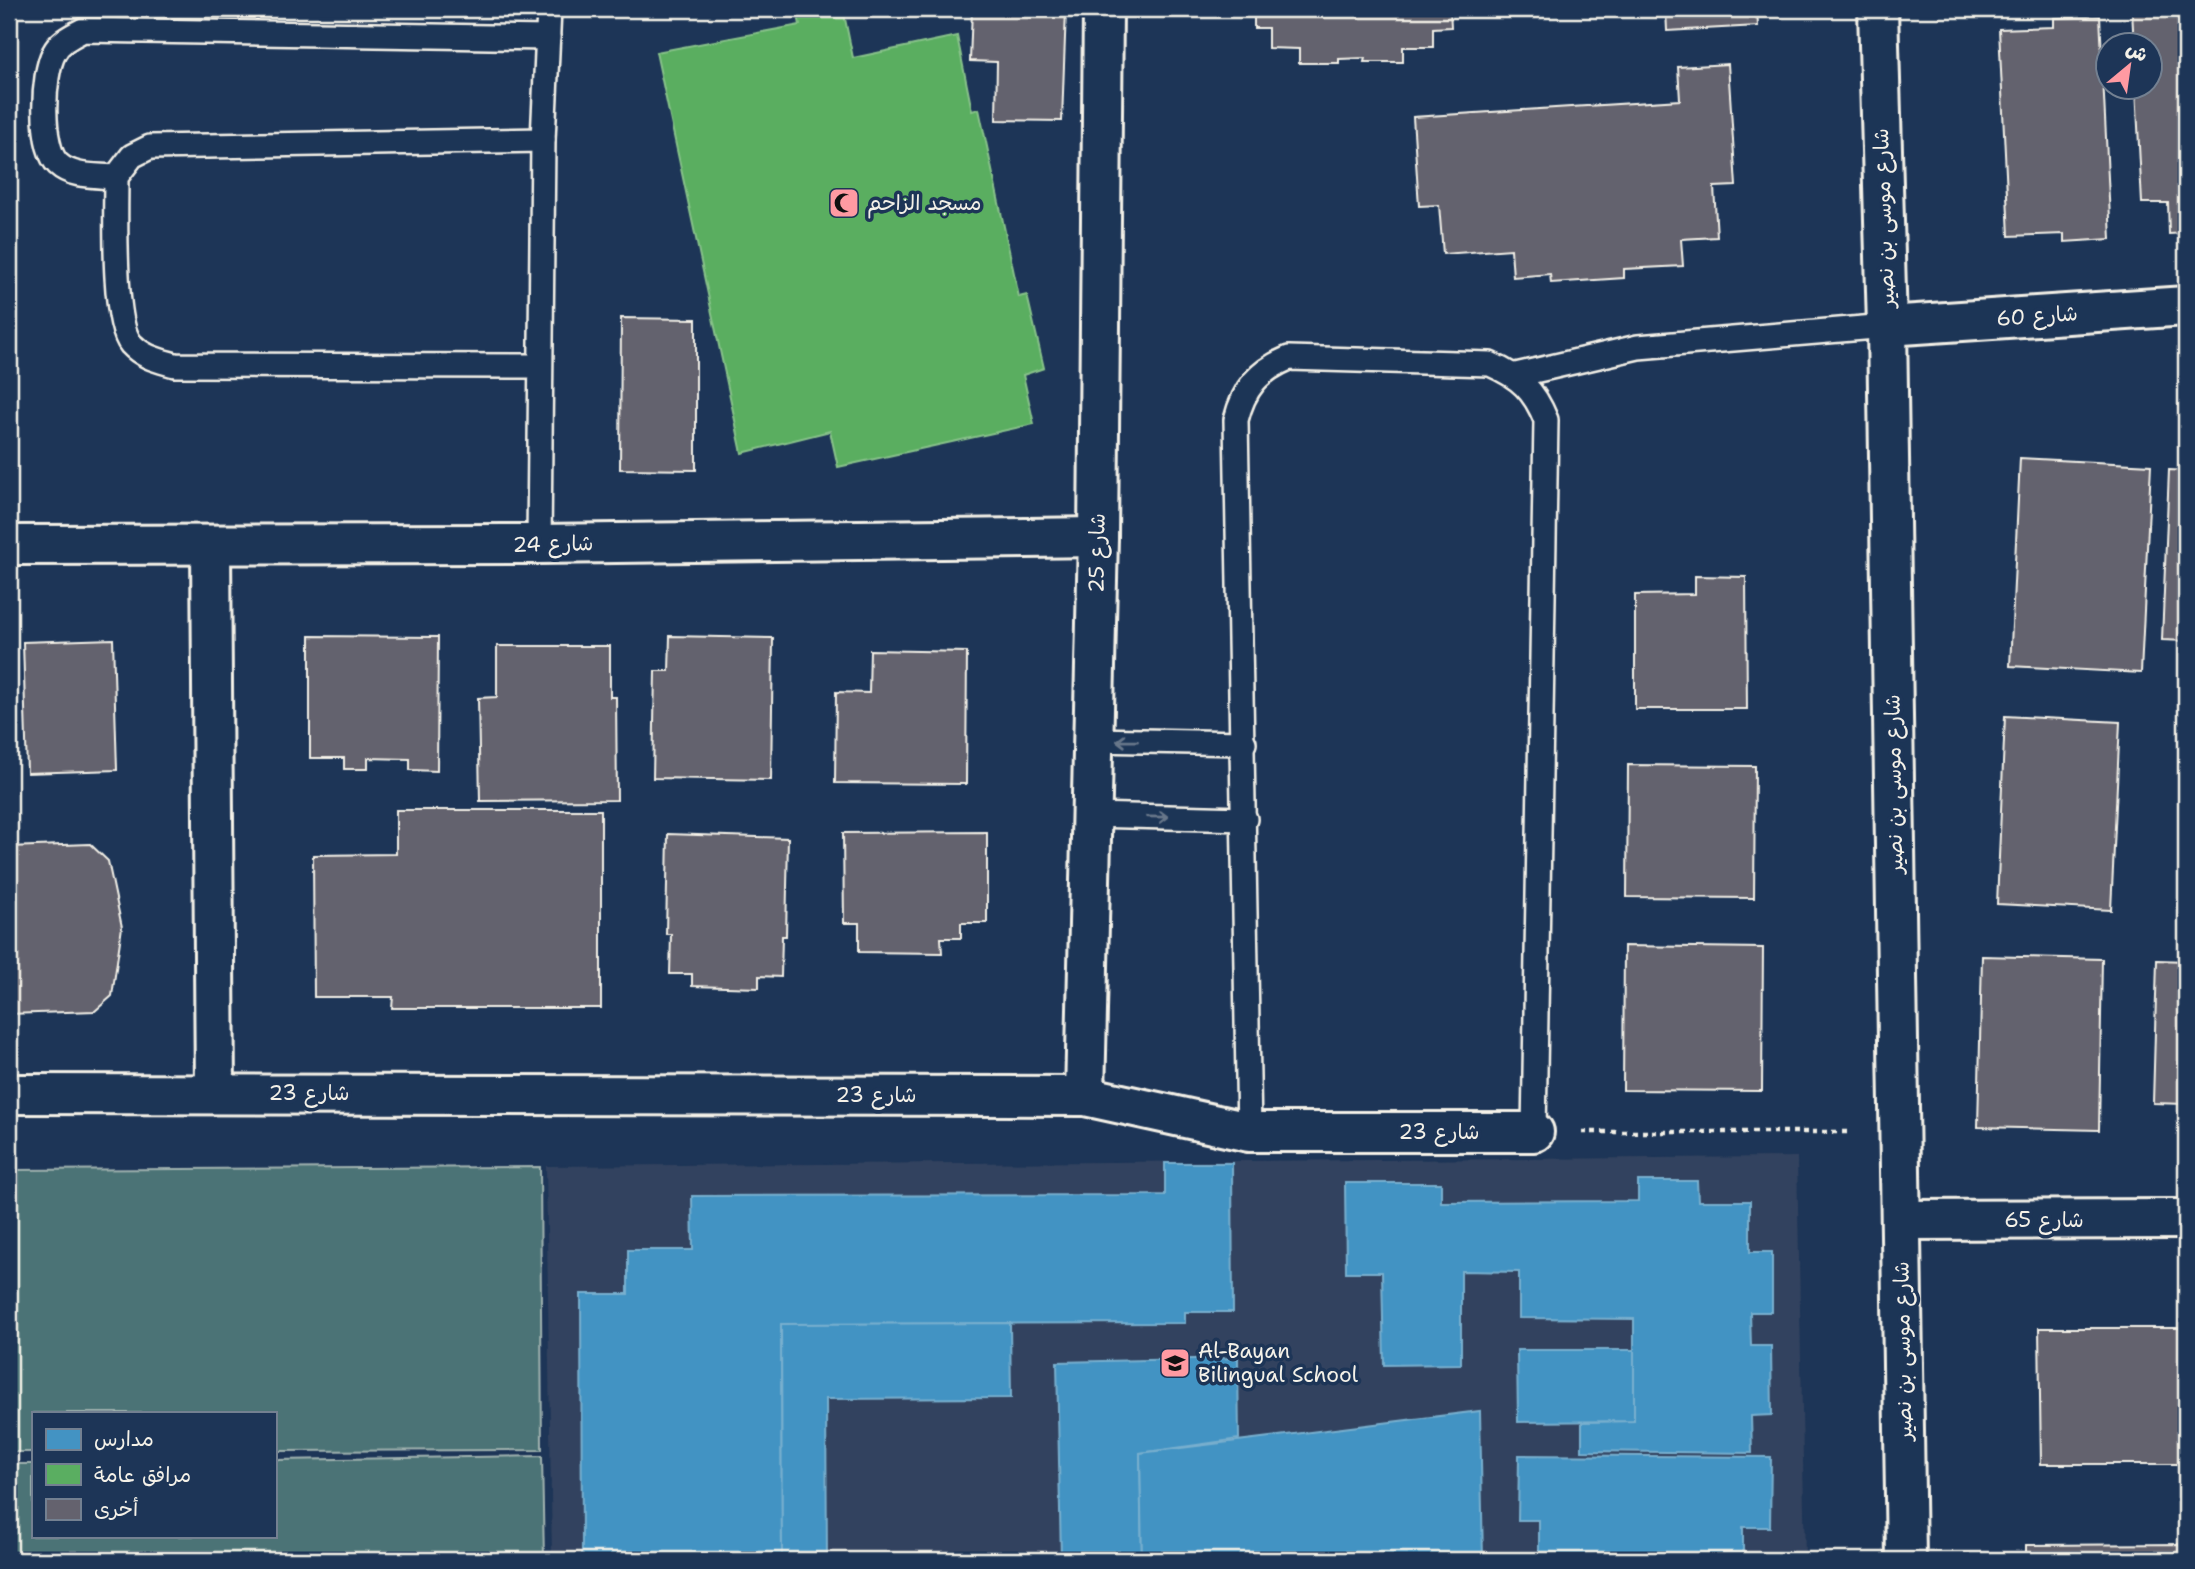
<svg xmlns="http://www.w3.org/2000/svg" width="2195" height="1569" viewBox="0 0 2195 1569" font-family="'Shantell Sans','Playpen Sans Arabic',sans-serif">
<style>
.built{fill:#32425e}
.green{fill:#4c7376;stroke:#a0b2af;stroke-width:2}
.schools{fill:#4393c3;stroke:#78afce;stroke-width:2}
.public{fill:#5aae61;stroke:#88c28a;stroke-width:2}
.building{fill:#64626e;stroke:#f4f1e8;stroke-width:2}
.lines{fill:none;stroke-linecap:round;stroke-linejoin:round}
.service-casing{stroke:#f4f1e8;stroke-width:28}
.minor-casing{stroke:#f4f1e8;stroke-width:44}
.tertiary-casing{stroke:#f4f1e8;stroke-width:44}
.path{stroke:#f4f1e8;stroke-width:4.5;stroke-dasharray:5 5;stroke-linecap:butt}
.service{stroke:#1d3557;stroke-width:23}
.minor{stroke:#1d3557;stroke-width:38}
.tertiary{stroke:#1d3557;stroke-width:38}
.oneway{stroke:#68778a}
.labels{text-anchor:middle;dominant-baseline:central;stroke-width:7;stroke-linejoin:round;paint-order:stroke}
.poi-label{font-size:21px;fill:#f4f1e8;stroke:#1d3557;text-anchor:start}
.street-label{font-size:21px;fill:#f4f1e8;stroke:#1d3557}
</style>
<rect width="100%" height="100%" fill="#1d3557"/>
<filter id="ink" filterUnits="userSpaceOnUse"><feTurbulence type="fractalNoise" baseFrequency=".0143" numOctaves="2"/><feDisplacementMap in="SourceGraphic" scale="14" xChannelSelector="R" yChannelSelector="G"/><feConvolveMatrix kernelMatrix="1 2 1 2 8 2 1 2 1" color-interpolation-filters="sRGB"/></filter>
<g filter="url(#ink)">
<path class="built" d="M1797 1157 1805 1560H552L546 1166Z"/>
<g class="green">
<path d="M540 1167 542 1450 275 1451V1413H33V1452H9V1170Z"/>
<path d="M542 1456 544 1560H9V1464H33V1536H275V1460Z"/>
</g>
<g class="schools">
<path d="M1165 1163H1232L1233 1312H1185V1323L781 1324 782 1560H582L581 1294H628V1250H693L692 1196 1165 1195Z"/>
<path d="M1638 1181H1697L1698 1201H1750V1252H1772V1312H1750L1751 1346H1771L1772 1415 1751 1416 1752 1453 1582 1451V1422L1634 1421V1319L1519 1318V1272L1461 1271V1364L1384 1365 1382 1272H1346L1345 1183H1441V1202L1638 1201Z"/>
<path d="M1010 1323 1011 1398 826 1399 827 1560H782L781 1324Z"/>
<path d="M1517 1350H1634V1421L1518 1422Z"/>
<path d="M1238 1358 1239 1439 1140 1453 1142 1560H1061L1057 1362Z"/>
<path d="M1480 1411 1483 1560H1142L1140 1453Z"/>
<path d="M1519 1455 1771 1457 1770 1527H1743V1560H1539V1520H1518Z"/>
</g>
<path class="public" d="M797 9H843L853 58 957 36 972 111 979 109 1019 297 1027 295 1044 368 1023 375 1034 424 838 467 830 431 742 453 656 52 800 25Z"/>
<g class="building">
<path d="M972 9H1066L1062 121 996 120 997 62 970 61Z"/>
<path d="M1254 9H1450L1451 27 1433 28V47H1403V62H1364L1365 58 1339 59V63H1299V49L1268 48V28H1254Z"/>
<path d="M1666 9H1757L1758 26 1667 31Z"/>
<path d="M2186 9V233L2169 234 2168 203H2142L2136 88H2150V46H2134L2132 11Z"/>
<path d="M2100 16 2111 239 2064 242V234L2009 236 1999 29 2054 27V18Z"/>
<path d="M1728 64 1736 186 1714 187 1717 237 1681 239 1683 266 1624 269V278L1551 283 1550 274 1513 277 1511 249 1443 254 1439 205 1419 206 1413 117 1680 100 1678 67Z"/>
<path d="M621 318 696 319V470L620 469Z"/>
<path d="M2020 458 2151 465 2141 673 2010 666Z"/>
<path d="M2169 470 2186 471V641L2162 640Z"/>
<path d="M1695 576 1746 577 1747 709H1635V595L1695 594Z"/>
<path d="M310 636 438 637 437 771 410 770V759L368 758V769H344V758H310Z"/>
<path d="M670 636 773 638 771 780 653 778 655 671H669Z"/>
<path d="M113 639 117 770 27 773 23 642Z"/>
<path d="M497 646H610V697H616L617 800 480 801 478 698 497 697Z"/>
<path d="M870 650 967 652 966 784 835 783 836 692 869 693Z"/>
<path d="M2005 716 2120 722 2111 910 1997 904Z"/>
<path d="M1628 765 1755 766 1754 898 1627 897Z"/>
<path d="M396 810H601V1008H392L393 997H314L313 855 396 854Z"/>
<path d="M987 832V923H961V938H941L942 953 859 952V923H844L843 833Z"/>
<path d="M668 834 788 838 786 936H782L781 977 759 976V988L692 986V974H670L671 934H666Z"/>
<path d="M90 844 108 861 122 927 112 996 95 1011 9 1014V847Z"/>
<path d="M1624 946 1763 948 1762 1091 1623 1090Z"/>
<path d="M1982 956 2102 959 2099 1130 1978 1127Z"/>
<path d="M2157 960 2186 961V1104L2153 1103Z"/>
<path d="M2039 1328H2186V1464H2041Z"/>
<path d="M2186 1544V1560H2026V1545Z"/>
</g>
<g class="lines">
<g class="service-casing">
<g id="service">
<path d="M116 177C97 175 73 178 58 164 40 147 42 75 54 53 60 41 72 36 83 30L548 38"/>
<path d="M540 366 175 365C158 360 143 357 131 344 112 322 116 209 116 177L132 156 150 147 543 140"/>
<path d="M1516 375 1638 347 1887 326"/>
<path d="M539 544 543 140 549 9"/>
<path d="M1092 740 1244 743"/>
<path d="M1090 815 1245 819"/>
<path d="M1249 1132 1236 420C1244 388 1258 371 1289 358L1490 364C1520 377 1534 390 1546 420L1534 1132"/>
</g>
</g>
<g class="minor-casing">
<g id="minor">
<path d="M1887 326 2186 306"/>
<path d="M9 545 539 544 1098 537"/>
<path d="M211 546 215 1093"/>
<path d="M9 1094 1085 1096 1249 1132H1534"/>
<path d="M1085 1096 1098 537 1103 9"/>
<path d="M1901 1220 2186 1219"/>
</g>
</g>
<g class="tertiary-casing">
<path id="tertiary" d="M1878 9 1887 326 1906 1560"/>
</g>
<path class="path" d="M1582 1132H1850"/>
<use href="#service" class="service"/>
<use href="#minor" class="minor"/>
<use href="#tertiary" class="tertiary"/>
</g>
<defs><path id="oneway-shaft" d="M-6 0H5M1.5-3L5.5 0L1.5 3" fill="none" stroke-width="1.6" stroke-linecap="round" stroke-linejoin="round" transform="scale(1.75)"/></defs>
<g class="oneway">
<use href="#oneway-shaft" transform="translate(1127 741) rotate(-179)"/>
<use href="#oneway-shaft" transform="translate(1158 817) rotate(1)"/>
</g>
</g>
<defs>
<g id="mosque-square" transform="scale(1.575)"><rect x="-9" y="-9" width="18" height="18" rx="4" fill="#ff9aa2" stroke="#1d3557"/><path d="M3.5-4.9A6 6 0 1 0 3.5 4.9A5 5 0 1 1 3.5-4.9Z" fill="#111"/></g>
<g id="school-square" transform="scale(1.575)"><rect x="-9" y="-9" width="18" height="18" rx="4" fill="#ff9aa2" stroke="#1d3557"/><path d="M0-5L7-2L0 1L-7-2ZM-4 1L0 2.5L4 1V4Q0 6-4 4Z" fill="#111"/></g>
</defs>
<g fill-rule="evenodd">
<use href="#mosque-square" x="844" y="203"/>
<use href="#school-square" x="1175" y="1363"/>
</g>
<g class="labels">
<g class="poi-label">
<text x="867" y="203">مسجد الزاحم</text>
<text x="1198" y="1351">Al-Bayan<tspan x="1198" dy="24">Bilingual School</tspan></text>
</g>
<g class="street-label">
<text transform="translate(1884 218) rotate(-92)">شارع موسى بن نصير</text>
<text transform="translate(2037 316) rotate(-4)">شارع 60</text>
<text transform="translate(553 544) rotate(-1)">شارع 24</text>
<text transform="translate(1097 553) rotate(-89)">شارع 25</text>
<text transform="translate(1894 784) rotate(-91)">شارع موسى بن نصير</text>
<text x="309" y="1093">شارع 23</text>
<text x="876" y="1095">شارع 23</text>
<text x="1439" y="1132">شارع 23</text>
<text x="2044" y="1220">شارع 65</text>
<text transform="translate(1903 1351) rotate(-91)">شارع موسى بن نصير</text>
</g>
</g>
<rect width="2195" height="1569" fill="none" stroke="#1d3557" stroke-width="35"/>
<rect x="18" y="18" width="2160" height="1534" fill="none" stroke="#f4f1e8" stroke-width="2.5" filter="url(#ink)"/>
<rect x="32" y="1412" width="245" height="126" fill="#1d3557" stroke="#738091" stroke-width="2"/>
<rect x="46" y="1429" width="35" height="21" fill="#4393c3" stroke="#738091" stroke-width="2"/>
<text x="94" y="1446" font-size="21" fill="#f4f1e8">مدارس</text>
<rect x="46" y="1464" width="35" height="21" fill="#5aae61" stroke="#738091" stroke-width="2"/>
<text x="94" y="1482" font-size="21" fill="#f4f1e8">مرافق عامة</text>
<rect x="46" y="1499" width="35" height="21" fill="#64626e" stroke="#738091" stroke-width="2"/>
<text x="94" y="1516" font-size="21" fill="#f4f1e8">أخرى</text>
<g transform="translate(2129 66) rotate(29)"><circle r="33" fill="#1d3557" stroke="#738091" stroke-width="2"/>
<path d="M0-5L12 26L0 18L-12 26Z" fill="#ff9aa2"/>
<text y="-10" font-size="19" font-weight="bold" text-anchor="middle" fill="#f4f1e8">ش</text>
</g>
</svg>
